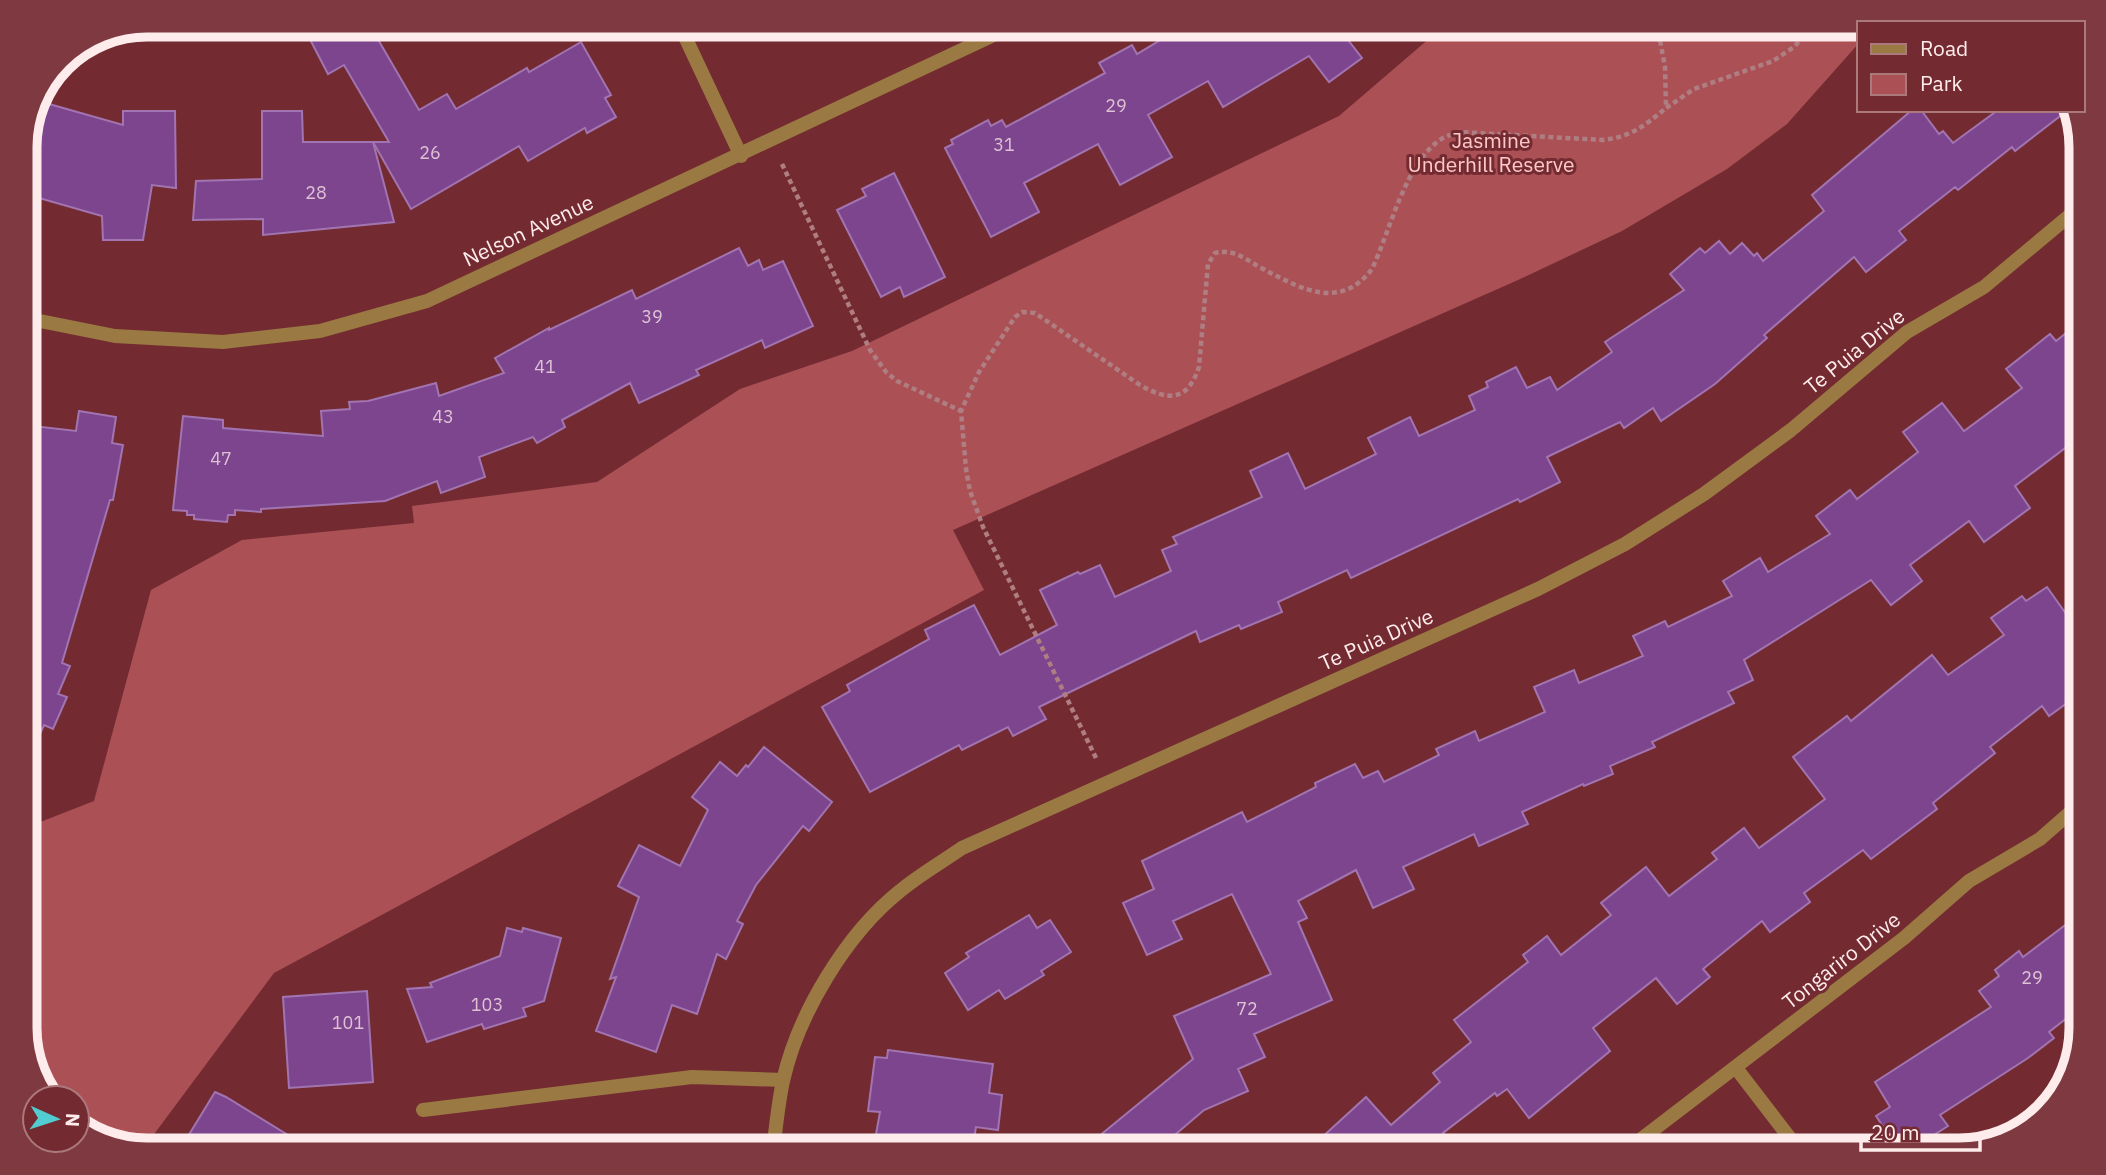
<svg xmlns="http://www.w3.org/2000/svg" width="2106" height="1175" viewBox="0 0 2106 1175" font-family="'IBM Plex Sans',sans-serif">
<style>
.green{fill:#ab5156}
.building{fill:#7c458d;stroke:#a274b1;stroke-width:2}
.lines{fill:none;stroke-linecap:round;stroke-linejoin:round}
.path{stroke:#af7e82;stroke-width:4.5;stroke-dasharray:5 3.5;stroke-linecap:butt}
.service{stroke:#9b7943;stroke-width:14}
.minor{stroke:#9b7943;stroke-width:14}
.labels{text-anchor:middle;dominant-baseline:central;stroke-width:6;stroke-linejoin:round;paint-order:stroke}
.number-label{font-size:18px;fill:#dec2d4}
.park-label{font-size:21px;fill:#ffc8c8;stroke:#732b31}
.street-label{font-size:21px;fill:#feecec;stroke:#732b31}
.rim{fill:none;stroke:#feecec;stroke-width:9}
</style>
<rect width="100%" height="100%" fill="#732b31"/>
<path class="green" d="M1445 25 1859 24V43L1787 124 1727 169 1622 231 1518 280 953 530 984 590 274 973 143 1149 86 1134 77 1126V1098H47L45 1096 25 1036V828L94 801 151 590 242 540 414 523 412 506 597 482 740 389 852 351 1339 116Z"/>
<g class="building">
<path d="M302 24H369L419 110 447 94 456 109 527 68 529 72 581 42 611 95 605 98 616 117 587 133 585 128 528 161 519 146 411 209 373 142H389L344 65 328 74Z"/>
<path d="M1187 24H1363L1345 36 1362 58 1329 82 1309 56 1223 107 1208 81 1148 115 1172 157 1120 185 1098 144 1024 183 1039 212 991 237 945 148 953 144 951 140 988 120 991 126 1002 120 1006 127 1105 73 1099 63 1132 45 1137 54Z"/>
<path d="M42 102 123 125V111H175L176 188 152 185 143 240H103L102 216 25 194V139Z"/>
<path d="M1912 110H1921L1939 134 1943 131 1953 143 1998 110H2068L2015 151 2012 147 1958 190 1955 187 1899 231 1906 240 1866 272 1854 257 1764 335 1767 338 1715 384 1661 421 1653 408 1624 428 1620 422 1547 457 1560 482 1520 502 1518 499 1351 578 1347 570 1278 602 1282 612 1241 629 1239 625 1200 642 1196 631 1039 707 1046 719 1013 736 1008 727 962 750 959 745 870 792 822 707 850 691 847 685 929 639 925 630 974 605 1000 655 1057 625 1040 590 1078 572 1080 574 1100 565 1115 597 1171 571 1162 550 1177 544 1173 537 1262 497 1250 471 1288 453 1305 489 1376 454 1368 438 1410 417 1419 436 1475 410 1469 396 1488 387 1486 382 1516 367 1527 388 1550 377 1557 390 1612 352 1605 342 1684 290 1670 274 1700 248 1705 253 1719 241 1730 254 1742 243 1754 256 1757 253 1763 261 1824 211 1812 195Z"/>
<path d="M262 111H302L303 142H373L394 222 263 235V219L193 220 196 181 262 179Z"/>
<path d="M894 173 945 277 904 297 900 287 881 297 837 210 866 196 862 189Z"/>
<path d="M739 248 748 266 759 260 763 270 783 261 813 326 765 348 762 340 696 370 699 375 639 403 630 383 562 420 565 427 537 443 533 437 479 457 485 477 441 493 437 481 385 501 261 509V512L235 510V515H228L227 522 194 519V515H187V511L173 510 183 416 223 420V428L323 436 321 411 350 409 349 402 368 401 436 383 439 396 504 373 495 358 549 328V330L632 290 636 299Z"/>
<path d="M2081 321V436L2015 486 2030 508 1984 542 1969 521 1910 565 1922 581 1891 605 1871 580 1744 660 1753 680 1728 692 1734 703 1652 742 1655 747 1610 766 1613 774 1584 786 1583 784 1522 812 1528 824 1479 846 1474 834 1403 867 1414 889 1373 908 1356 870 1298 901 1307 918 1298 922 1332 1000 1254 1034 1265 1057 1238 1069 1248 1091 1204 1110 1156 1151H1081L1193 1059 1174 1016 1271 974 1232 894 1173 921 1182 939 1147 955 1123 903 1154 889 1142 861 1242 812 1247 822 1316 787 1315 783 1355 764 1363 778 1378 771 1384 782 1439 755 1436 749 1475 731 1479 741 1545 712 1534 687 1574 670 1579 683 1643 656 1633 636 1665 621 1668 627 1732 596 1723 581 1760 558 1768 572 1830 534 1816 516 1850 490 1857 499 1918 452 1903 432 1942 403 1964 431 2022 388 2006 369 2050 334 2056 341Z"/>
<path d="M79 411 116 417 112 443 123 445 113 500H110L62 663 70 666 58 694 67 697 53 729 44 725 25 768V425L76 431Z"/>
<path d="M2047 587 2081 635V693L2049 716 2042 706 1990 747 1995 753 1933 803 1937 809 1871 859 1863 850 1804 893 1810 902 1770 932 1762 921 1703 969 1710 977 1677 1004 1656 978 1593 1028 1610 1051 1529 1118 1507 1089 1497 1096 1495 1093 1443 1133 1459 1151H1307L1366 1097 1391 1125 1440 1082 1433 1073 1471 1042 1454 1020 1528 962 1523 955 1547 936 1561 955 1611 915 1601 903 1646 867 1669 896 1717 859 1712 853 1744 828 1759 848 1825 799 1793 757 1847 716 1851 721 1932 655 1948 675 2004 635 1991 618 2022 596 2026 601Z"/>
<path d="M764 747 832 802 809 831 803 826 756 885 737 921 743 924 726 959 717 954 697 1014 672 1005 656 1052 596 1031 616 977 610 979 639 897 618 886 639 845 680 866 708 810 692 797 720 762 737 776 746 765 748 767Z"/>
<path d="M2081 913V1007L2049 1032 2054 1038 2028 1058 1940 1115 1948 1126 1910 1150H1899L1876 1116 1890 1107 1875 1082 1991 1007 1979 991 1999 976 1995 970 2019 951 2023 957Z"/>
<path d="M1029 915 1037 928 1050 920 1071 952 1041 971 1044 975 1005 999 999 990 968 1010 945 973 969 957 966 953Z"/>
<path d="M507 928 522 932 523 928 561 938 544 1001 523 1008 526 1016 484 1029 482 1024 427 1042 407 989 432 987 430 983 500 956Z"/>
<path d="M367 991 373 1082 289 1088 283 997Z"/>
<path d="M888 1050 993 1064 989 1093 1002 1095 998 1130 976 1127 972 1151H873L880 1112 868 1111 875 1057 887 1058Z"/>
<path d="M215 1092 226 1097 314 1151H179Z"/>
</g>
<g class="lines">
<g class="path">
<path d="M1657 24 1665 67 1666 108 1694 89 1773 61 1794 47 1814 24"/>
<path d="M782 164 870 350 886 372 897 381 961 411"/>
<path d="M1096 758 983 527 970 491 966 469 961 411 979 372 1015 317 1022 312 1035 313 1140 385C1169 401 1187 402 1199 367L1208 264 1215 253C1236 248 1247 261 1265 270 1303 290 1341 310 1372 269 1390 231 1405 164 1440 140 1445 136 1454 134 1460 132L1603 140C1633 136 1644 126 1666 108"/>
</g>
<path class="service" d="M423 1110 692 1077 783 1080"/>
<g class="minor">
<path d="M679 24 741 156"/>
<path d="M25 318 115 336 223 342 320 331 427 301 1017 24"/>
<path d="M1736 1068 1799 1150"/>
<path d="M773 1150C776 1128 778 1104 783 1081 798 1014 846 934 900 891 919 875 942 862 962 848L1538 589 1625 544 1704 494 1791 430 1907 332 1984 287 2081 206"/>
<path d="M1627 1150 1904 938 1969 881 2040 839 2081 803"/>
</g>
</g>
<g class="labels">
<g class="number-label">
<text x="1116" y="105">29</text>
<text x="1004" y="144">31</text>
<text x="430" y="152">26</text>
<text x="316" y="192">28</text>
<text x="652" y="316">39</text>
<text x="545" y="366">41</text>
<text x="443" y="416">43</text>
<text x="221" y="458">47</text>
<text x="2032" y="977">29</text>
<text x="487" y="1004">103</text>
<text x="1247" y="1008">72</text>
<text x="348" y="1022">101</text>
</g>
<g class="park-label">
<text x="1491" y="140">Jasmine<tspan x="1491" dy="24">Underhill Reserve</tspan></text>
</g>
<g class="street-label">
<text transform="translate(528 230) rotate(-25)">Nelson Avenue</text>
<text transform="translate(1854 351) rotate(-39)">Te Puia Drive</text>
<text transform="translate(1376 639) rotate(-24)">Te Puia Drive</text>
<text transform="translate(1841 960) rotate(-38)">Tongariro Drive</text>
</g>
</g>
<path d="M0 0H2106V1175H0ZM147 37H1959A110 110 0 0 1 2069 147V1028A110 110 0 0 1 1959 1138H147A110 110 0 0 1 37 1028V147A110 110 0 0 1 147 37Z" fill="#7e3a40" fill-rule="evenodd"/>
<path class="rim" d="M147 37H1959A110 110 0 0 1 2069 147V1028A110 110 0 0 1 1959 1138H147A110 110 0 0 1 37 1028V147A110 110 0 0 1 147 37Z"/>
<rect x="1857" y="21" width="228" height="91" fill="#732b31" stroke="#ab787c" stroke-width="2"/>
<rect x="1871" y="44" width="35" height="10" fill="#9b7943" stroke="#ab787c" stroke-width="2"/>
<text x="1920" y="56" font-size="21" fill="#feecec">Road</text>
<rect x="1871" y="74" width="35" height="21" fill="#ab5156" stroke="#ab787c" stroke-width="2"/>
<text x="1920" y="91" font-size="21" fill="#feecec">Park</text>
<g transform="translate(56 1119) rotate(93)"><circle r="33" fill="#732b31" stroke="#ab787c" stroke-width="2"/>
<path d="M0-5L12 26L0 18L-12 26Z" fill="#52ccd0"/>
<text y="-10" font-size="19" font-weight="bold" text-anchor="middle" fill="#feecec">N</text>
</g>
<path d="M1861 1140v10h119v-10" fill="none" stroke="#feecec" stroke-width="3.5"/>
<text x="1871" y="1140" font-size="21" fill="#feecec" stroke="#732b31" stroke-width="5" paint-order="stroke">20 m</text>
</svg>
